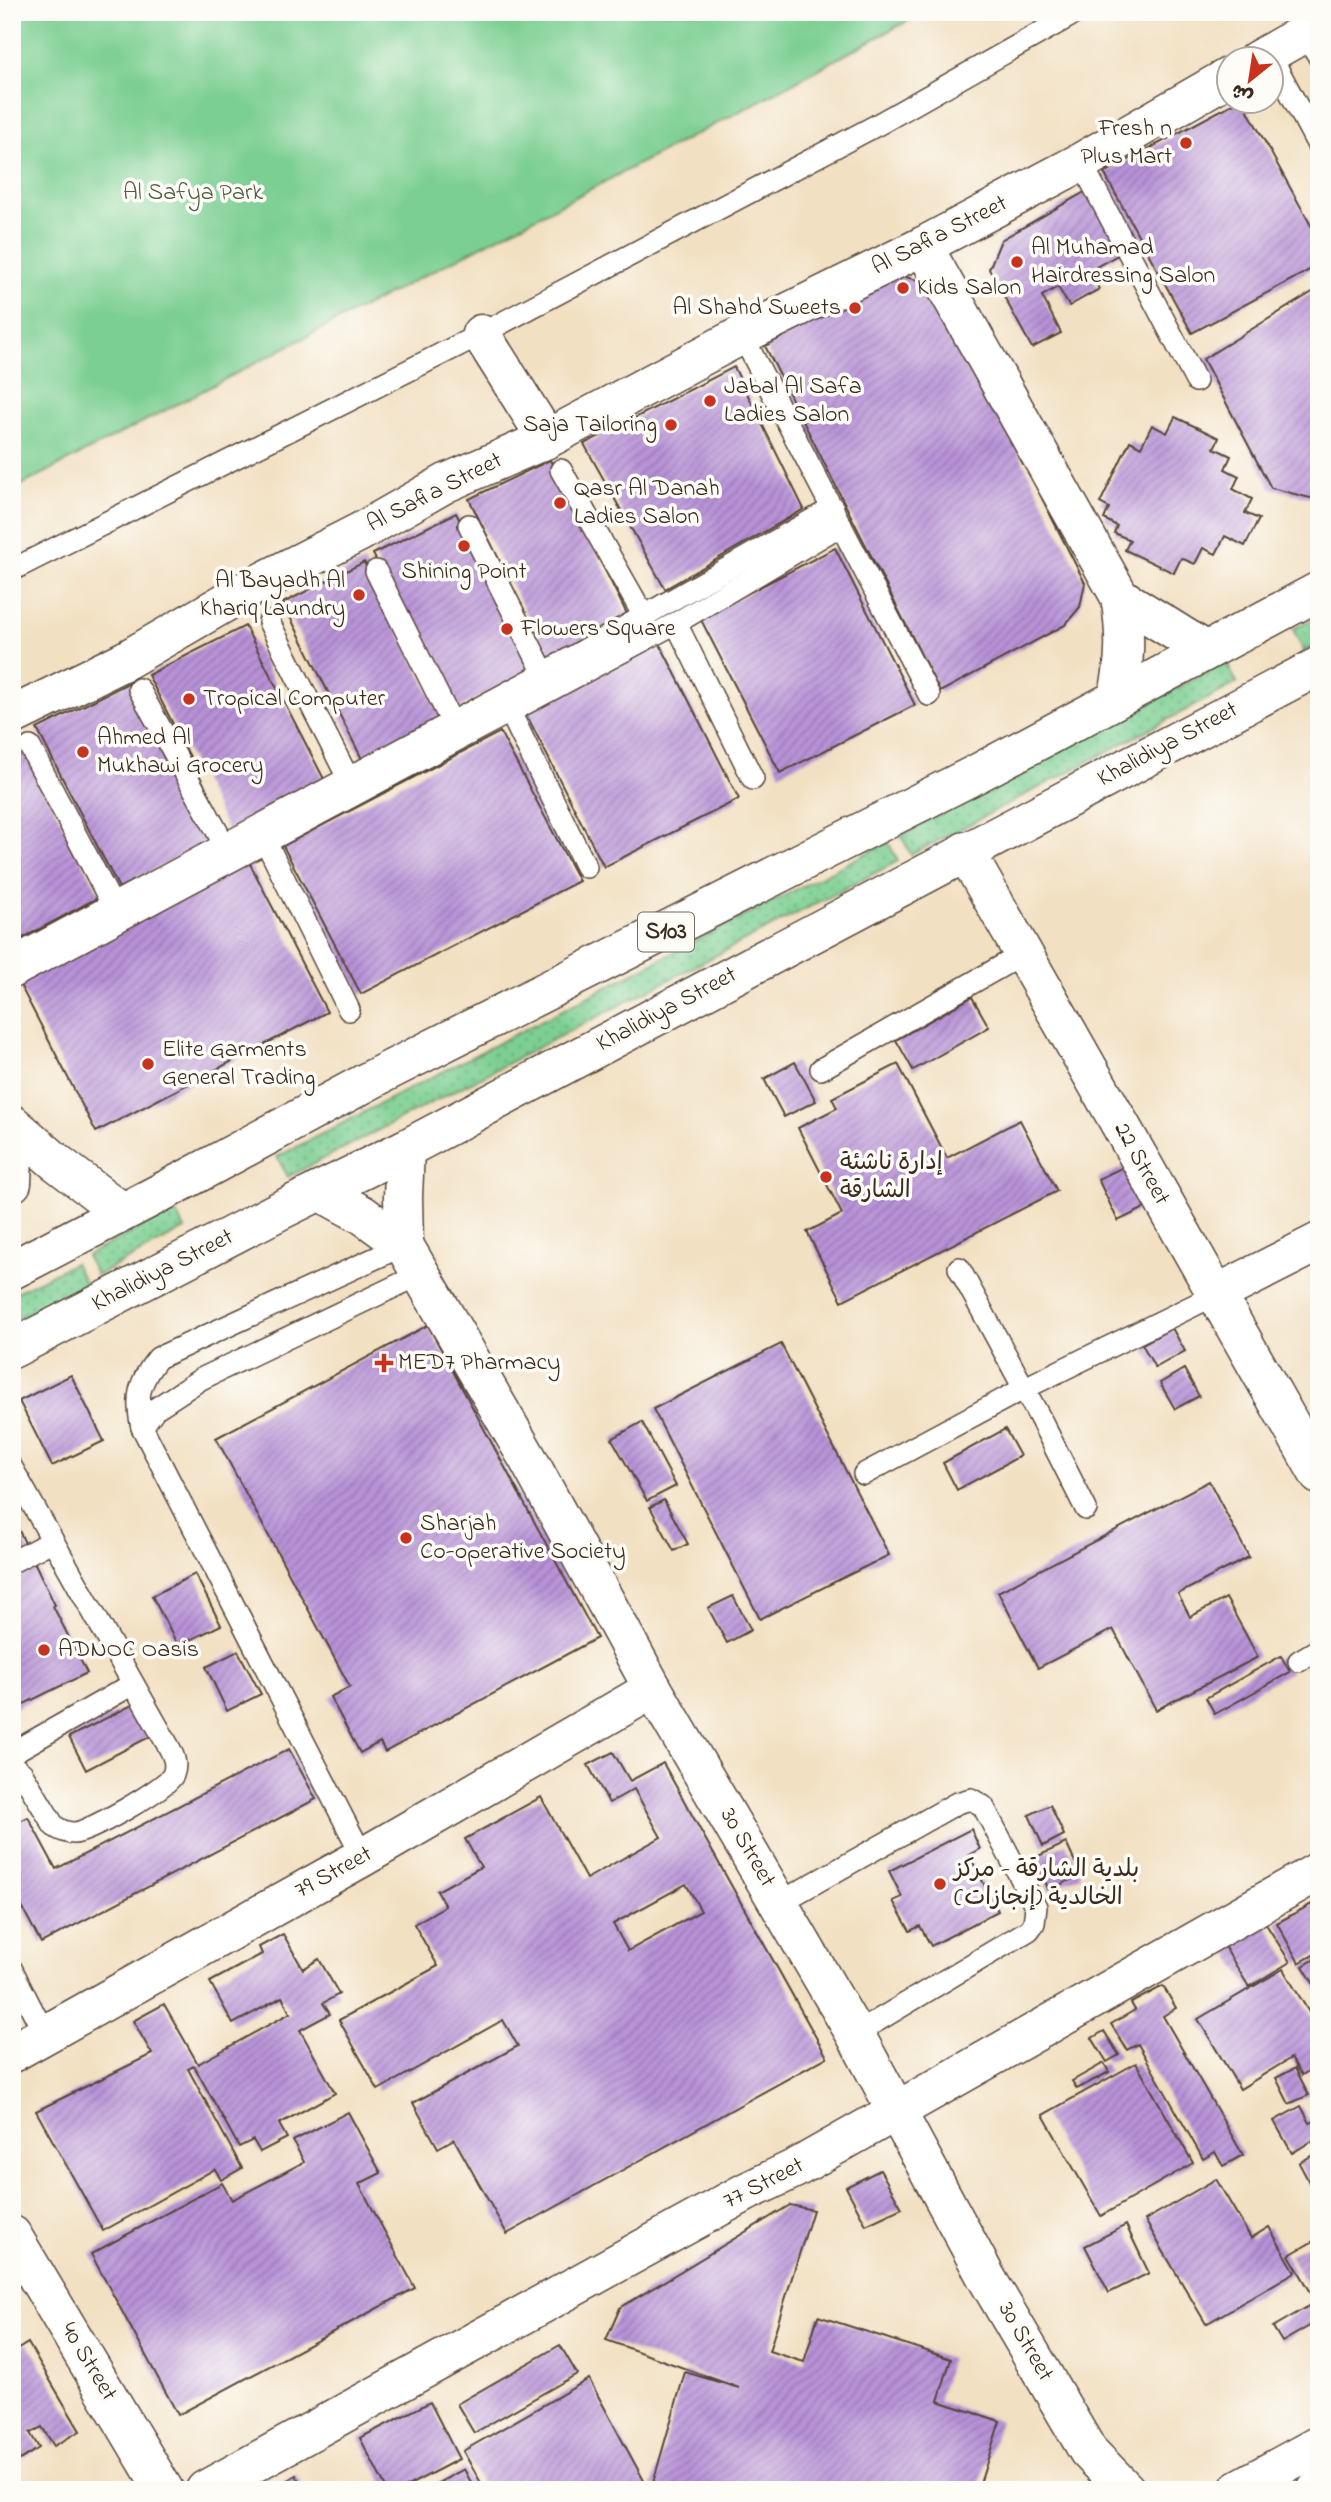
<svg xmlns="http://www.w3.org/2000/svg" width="1331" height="2502" viewBox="0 0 1331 2502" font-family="'Indie Flower','Playpen Sans Arabic',sans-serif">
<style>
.grass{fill:url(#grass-dots);stroke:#5b7c58;stroke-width:2}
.park{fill:#7bcf92;stroke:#5b7c58;stroke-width:2}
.building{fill:url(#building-hatch);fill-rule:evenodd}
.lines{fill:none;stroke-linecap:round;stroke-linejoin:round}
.service-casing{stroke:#564537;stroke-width:24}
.minor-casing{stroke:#564537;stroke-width:41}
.tertiary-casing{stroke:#564537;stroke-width:41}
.primary-casing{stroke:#564537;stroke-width:41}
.service{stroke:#fff;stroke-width:21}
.minor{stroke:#fff;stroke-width:38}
.tertiary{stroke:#fff;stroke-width:38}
.primary{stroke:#fff;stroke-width:38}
.poi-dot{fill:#c8321e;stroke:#fdfcf7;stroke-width:2.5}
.labels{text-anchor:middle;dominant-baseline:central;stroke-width:7;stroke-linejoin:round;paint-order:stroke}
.shield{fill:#fdfcf7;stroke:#75695f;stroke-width:2}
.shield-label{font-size:23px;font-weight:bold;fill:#3b2a1e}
.poi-label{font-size:24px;fill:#3b2a1e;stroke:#fdfcf7;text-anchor:start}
.park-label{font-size:24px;fill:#4e5c41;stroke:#fdfcf7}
.street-label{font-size:24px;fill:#3b2a1e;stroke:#fdfcf7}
</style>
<defs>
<pattern id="grass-dots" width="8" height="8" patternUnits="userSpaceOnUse" patternTransform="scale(1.75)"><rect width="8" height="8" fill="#7bcf92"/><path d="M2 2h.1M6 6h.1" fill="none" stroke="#66a877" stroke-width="1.8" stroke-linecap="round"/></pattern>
<pattern id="building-hatch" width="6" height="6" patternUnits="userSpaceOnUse" patternTransform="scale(1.75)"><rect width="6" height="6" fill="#b892d8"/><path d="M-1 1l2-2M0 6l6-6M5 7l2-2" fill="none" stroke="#9777af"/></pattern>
</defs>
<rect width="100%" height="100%" fill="#fdfcf7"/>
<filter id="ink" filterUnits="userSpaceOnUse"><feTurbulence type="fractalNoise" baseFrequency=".0143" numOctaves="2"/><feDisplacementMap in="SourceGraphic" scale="14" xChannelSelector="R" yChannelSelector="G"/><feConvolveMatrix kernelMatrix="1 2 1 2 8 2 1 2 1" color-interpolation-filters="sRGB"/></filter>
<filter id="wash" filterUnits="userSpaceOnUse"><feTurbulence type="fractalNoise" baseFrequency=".00686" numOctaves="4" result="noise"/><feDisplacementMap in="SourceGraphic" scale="28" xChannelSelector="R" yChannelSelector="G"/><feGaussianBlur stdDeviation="1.57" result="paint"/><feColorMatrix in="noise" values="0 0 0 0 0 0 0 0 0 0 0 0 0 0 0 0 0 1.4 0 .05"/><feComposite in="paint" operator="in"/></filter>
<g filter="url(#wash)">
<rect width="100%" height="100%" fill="#f2e0c2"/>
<g class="grass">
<path d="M1319 616V644L1304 652 1293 629Z"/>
<path d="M1226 662 1237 683 911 855 901 835Z"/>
<path d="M888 842 898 861 288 1177 277 1157Z"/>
<path d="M174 1210 185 1229 97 1276 86 1256Z"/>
<path d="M74 1263 85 1284 12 1321V1294Z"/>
</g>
<path class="park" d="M12 12H924L750 106 12 490Z"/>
<g id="blocks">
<g class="building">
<path d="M1236 102H1243L1319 240V265L1192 333 1104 173Z"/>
<path d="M1090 189 1123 252 1089 271 1099 289 1069 306 1058 287 1042 296 1061 333 1032 348 989 269 1001 240Z"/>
<path d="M897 275 921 281 938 294 1085 583 1080 607 1065 625 940 692 765 346Z"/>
<path d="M1319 288V493L1310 498 1271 488 1203 359Z"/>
<path d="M734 367 804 509 665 589 584 444Z"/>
<path d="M1175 417 1219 438 1214 448 1231 456 1225 469 1239 476 1233 489 1252 499 1245 513 1259 519 1245 546 1225 536 1216 554 1203 548 1195 564 1181 558 1174 573 1125 550 1130 540 1114 533 1117 526 1104 519 1109 508 1100 503 1130 441 1141 447 1152 425 1167 433Z"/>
<path d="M550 460 630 620 549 660 469 499Z"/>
<path d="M456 513 535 669 453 711 373 554Z"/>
<path d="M835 548 915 705 780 773 700 618Z"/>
<path d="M364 562 443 719 362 759 283 603Z"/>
<path d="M245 626 325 781 228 831 148 675Z"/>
<path d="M658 640 739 799 604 867 523 708Z"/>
<path d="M132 681 213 840 119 888 37 729Z"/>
<path d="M500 732 579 881 361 994 283 846Z"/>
<path d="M19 742 101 896 12 944V746Z"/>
<path d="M248 860 327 1012 96 1132 17 979Z"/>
<path d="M972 997 989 1027 913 1070 896 1040Z"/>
<path d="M795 1062 816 1101 784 1117 764 1079Z"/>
<path d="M898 1064 947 1158 1020 1120 1057 1191 842 1301 807 1232 842 1214 798 1128 837 1108 832 1098Z"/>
<path d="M1136 1161 1155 1203 1118 1221 1098 1179Z"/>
<path d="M428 1325 597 1638 385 1752 380 1742 360 1753 330 1697 350 1687 216 1438Z"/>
<path d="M1172 1328 1185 1351 1155 1368 1142 1344Z"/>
<path d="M781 1344 889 1555 760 1619 653 1409Z"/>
<path d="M1184 1369 1199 1396 1175 1409 1160 1383Z"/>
<path d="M71 1375 104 1441 52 1466 19 1401Z"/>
<path d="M642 1422 676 1486 647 1501 612 1439Z"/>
<path d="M1005 1429 1020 1456 957 1490 943 1463Z"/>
<path d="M1209 1481 1249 1557 1178 1594 1190 1617 1226 1598 1258 1657 1156 1710 1113 1629 1038 1668 998 1592Z"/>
<path d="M664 1500 688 1544 674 1551 650 1507Z"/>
<path d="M12 1516 55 1605 53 1606 87 1673 12 1710Z"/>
<path d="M195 1574 221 1625 178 1646 152 1596Z"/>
<path d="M733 1596 751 1630 727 1643 708 1608Z"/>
<path d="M238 1651 261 1694 227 1711 206 1667Z"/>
<path d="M1281 1656 1290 1672 1215 1714 1206 1698Z"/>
<path d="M134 1704 151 1736 86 1770 69 1737Z"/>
<path d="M289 1749 316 1799 41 1943 12 1888V1825L28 1817 56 1869Z"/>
<path d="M613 1752 630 1781 663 1763 827 2057 507 2234 454 2139 438 2148 413 2103 518 2046 503 2020 378 2090 339 2020 438 1966 414 1924 445 1906 437 1891 481 1867 465 1839 541 1797 586 1879 661 1837 634 1789 609 1803 588 1765ZM686 1884 701 1911 628 1951 613 1924Z"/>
<path d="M1050 1805 1064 1835 1043 1846 1029 1815Z"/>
<path d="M971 1829 980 1849 969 1855 998 1911 931 1946 920 1926 910 1931 893 1901 902 1897 889 1871Z"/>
<path d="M1066 1843 1081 1875 1049 1890 1034 1858Z"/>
<path d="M1319 1900V1952L1299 1963 1277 1923Z"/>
<path d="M1264 1921 1290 1962 1249 1987 1224 1946Z"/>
<path d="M283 1934 303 1969 319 1959 339 1994 323 2003 330 2014 300 2030 335 2093 279 2124 287 2138 260 2152 253 2140 239 2147 194 2066 188 2069 242 2168 221 2180 215 2169 103 2231 36 2111 152 2054 133 2021 164 2004 198 2064 290 2013 282 1997 233 2024 210 1982 262 1954 259 1947Z"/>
<path d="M1319 1957V1993L1303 1966Z"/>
<path d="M1283 1969 1319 2029V2064L1302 2075 1291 2058 1240 2089 1198 2019Z"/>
<path d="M1163 1986 1176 2008 1163 2016 1243 2155 1223 2166 1215 2152 1203 2159 1138 2044 1127 2050 1111 2024 1135 2010 1131 2003Z"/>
<path d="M1104 2031 1119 2055 1107 2062 1092 2038Z"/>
<path d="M1104 2063 1109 2072 1077 2089 1072 2081Z"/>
<path d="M1136 2063 1193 2163 1101 2216 1043 2115Z"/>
<path d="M1295 2068 1309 2095 1289 2104 1276 2078Z"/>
<path d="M1301 2106 1310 2123 1319 2119V2201L1299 2163 1318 2152 1312 2141 1292 2153 1274 2121Z"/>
<path d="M348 2112 381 2173 359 2184 415 2288 178 2415 91 2254 222 2183 232 2200 304 2162 293 2141Z"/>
<path d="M880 2170 902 2208 866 2225 846 2187Z"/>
<path d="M1216 2179 1251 2238 1269 2227 1295 2272 1206 2324 1145 2220Z"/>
<path d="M790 2205 813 2210 769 2351 804 2362 818 2316 951 2359 938 2401 1000 2421 978 2490H663L652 2486 685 2372 739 2388 606 2340 620 2308Z"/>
<path d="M1126 2225 1149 2273 1109 2293 1085 2246Z"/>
<path d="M1319 2238V2306L1289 2255Z"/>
<path d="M1309 2306 1318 2321 1282 2342 1273 2327Z"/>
<path d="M28 2343 80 2431 54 2446 42 2427 30 2433 39 2448 20 2460 12 2449V2353Z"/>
<path d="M560 2345 577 2374 474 2433 457 2404Z"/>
<path d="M589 2379 649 2490H485L463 2451Z"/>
<path d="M430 2402 459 2459 400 2490H387L360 2438Z"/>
<path d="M464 2469 475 2490H425Z"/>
<path d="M296 2475 304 2490H271Z"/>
</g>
</g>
</g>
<g filter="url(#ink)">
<use href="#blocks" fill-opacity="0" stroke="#564537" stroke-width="2"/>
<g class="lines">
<g class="service-casing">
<g id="service">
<path d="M1305 33 1319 57"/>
<path d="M1269 53 1319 147"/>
<path d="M1081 162 1196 381"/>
<path d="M742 335 929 695"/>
<path d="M561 470 645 618"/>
<path d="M469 525 544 673"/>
<path d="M12 570 481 334 877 125 1077 12"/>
<path d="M376 571 452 723"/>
<path d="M269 622 348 778"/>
<path d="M676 623 753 779"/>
<path d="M139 689 224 844"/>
<path d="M510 712 586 867"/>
<path d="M30 747 112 904"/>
<path d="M266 842 349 1010"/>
<path d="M12 958 544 673 833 508"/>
<path d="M12 978 676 623 841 525"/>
<path d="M821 1069 1023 954"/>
<path d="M959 1268 1041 1420 1086 1509"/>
<path d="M142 1427 155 1409 201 1379 421 1274"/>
<path d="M12 1468 170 1749C174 1757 177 1765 173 1775 168 1787 88 1833 74 1833 67 1833 60 1830 54 1826L22 1773 12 1765"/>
<path d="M864 1474 1023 1389 1215 1295"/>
<path d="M12 1562 52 1541"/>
<path d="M1299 1661 1319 1649"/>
<path d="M12 1753 133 1684"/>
<path d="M363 1857 142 1427C135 1398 139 1381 158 1358L404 1245"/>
<path d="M779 1903 957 1803 971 1799 983 1806 1036 1907 1034 1923 1029 1930 855 2034"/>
<path d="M12 1970 45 2035"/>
</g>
</g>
<g class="minor-casing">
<g id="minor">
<path d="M1257 60 1319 25"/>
<path d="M923 246 1120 597C1126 633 1126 663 1117 698"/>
<path d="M481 334 547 439"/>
<path d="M1120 597 1205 650"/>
<path d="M12 716 126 660 252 587 360 532 446 483 547 439 742 335 923 246 1081 162 1230 76"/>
<path d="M965 851 1319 1475"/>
<path d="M12 1124 56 1162 122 1212"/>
<path d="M12 1183 14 1127"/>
<path d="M319 1191 363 1215 404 1245 528 1459 653 1689 855 2034 986 2277 1088 2451 1126 2490"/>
<path d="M404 1245 403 1197 405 1149"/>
<path d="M1215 1295 1319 1242"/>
<path d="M12 2053 363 1857 653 1689"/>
<path d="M12 2235 164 2490"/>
<path d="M205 2490 746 2192 796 2168 1319 1871"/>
</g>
</g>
<g class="tertiary-casing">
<g id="tertiary">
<path d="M1237 2490 1319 2445"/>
<path d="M1316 2490 1319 2486"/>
</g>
</g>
<g class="primary-casing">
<g id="primary">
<path d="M12 1270 185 1180 378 1076 976 774 1319 591"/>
<path d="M12 1349 277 1212 405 1149 1319 666"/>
</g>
</g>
<use href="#service" class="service"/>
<use href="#minor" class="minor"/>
<use href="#tertiary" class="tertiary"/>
<use href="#primary" class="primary"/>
</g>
</g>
<g class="poi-dot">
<circle cx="1186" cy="143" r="7"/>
<circle cx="1017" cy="262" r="7"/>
<circle cx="903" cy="288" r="7"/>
<circle cx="855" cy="308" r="7"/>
<circle cx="710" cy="401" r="7"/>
<circle cx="671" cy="425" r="7"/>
<circle cx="560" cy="503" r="7"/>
<circle cx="464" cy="546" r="7"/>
<circle cx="359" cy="595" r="7"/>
<circle cx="507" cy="629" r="7"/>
<circle cx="189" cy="699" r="7"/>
<circle cx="83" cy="752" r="7"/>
<circle cx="148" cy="1064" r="7"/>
<circle cx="826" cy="1177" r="7"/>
<path d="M380.5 1352.5h7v7h7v7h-7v7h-7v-7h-7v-7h7z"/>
<circle cx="406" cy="1538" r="7"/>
<circle cx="44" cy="1650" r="7"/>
<circle cx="940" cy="1884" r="7"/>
</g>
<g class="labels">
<rect class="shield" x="638" y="912.5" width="56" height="39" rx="5"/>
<g class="shield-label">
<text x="666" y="932">S103</text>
</g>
<g class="poi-label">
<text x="1172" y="129" text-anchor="end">Fresh n<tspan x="1172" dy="28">Plus Mart</tspan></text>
<text x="1031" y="248">Al Muhamad<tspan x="1031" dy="28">Hairdressing Salon</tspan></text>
<text x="917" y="288">Kids Salon</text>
<text x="841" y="308" text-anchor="end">Al Shahd Sweets</text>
<text x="724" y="387">Jabal Al Safa<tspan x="724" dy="28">Ladies Salon</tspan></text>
<text x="657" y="425" text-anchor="end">Saja Tailoring</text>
<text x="574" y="489">Qasr Al Danah<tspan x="574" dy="28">Ladies Salon</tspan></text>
<text x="464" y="572" text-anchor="middle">Shining Point</text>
<text x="345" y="581" text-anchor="end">Al Bayadh Al<tspan x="345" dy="28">Khariq Laundry</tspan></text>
<text x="521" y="629">Flowers Square</text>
<text x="203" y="699">Tropical Computer</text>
<text x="97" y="738">Ahmed Al<tspan x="97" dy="28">Mukhawi Grocery</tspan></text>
<text x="162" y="1050">Elite Garments<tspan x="162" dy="28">General Trading</tspan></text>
<text x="840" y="1163">إدارة ناشئة<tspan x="840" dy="28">الشارقة</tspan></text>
<text x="398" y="1363">MED7 Pharmacy</text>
<text x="420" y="1524">Sharjah<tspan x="420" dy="28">Co-operative Society</tspan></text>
<text x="58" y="1650">ADNOC Oasis</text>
<text x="954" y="1870">بلدية الشارقة - مركز<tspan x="954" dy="28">الخالدية (إنجازات)</tspan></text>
</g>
<g class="park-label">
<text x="193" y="193">Al Safya Park</text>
</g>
<g class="street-label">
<text transform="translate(940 236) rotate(-27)">Al Safia Street</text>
<text transform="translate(435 493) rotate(-27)">Al Safia Street</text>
<text transform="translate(1168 745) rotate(-28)">Khalidiya Street</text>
<text transform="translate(667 1010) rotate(-28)">Khalidiya Street</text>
<text transform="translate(1141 1164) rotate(61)">22 Street</text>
<text transform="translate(163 1271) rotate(-27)">Khalidiya Street</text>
<text transform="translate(747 1848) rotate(60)">30 Street</text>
<text transform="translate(334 1873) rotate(-29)">79 Street</text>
<text transform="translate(764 2184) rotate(-27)">77 Street</text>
<text transform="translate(1025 2342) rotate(60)">30 Street</text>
<text transform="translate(88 2362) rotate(59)">40 Street</text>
</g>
</g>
<rect width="1331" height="2502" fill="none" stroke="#fdfcf7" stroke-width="42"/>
<g transform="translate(1250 80) rotate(210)"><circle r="33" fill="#fdfcf7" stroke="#afa8a0" stroke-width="2"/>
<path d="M0-5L12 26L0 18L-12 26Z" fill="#c8321e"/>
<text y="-10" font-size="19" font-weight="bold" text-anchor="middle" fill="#3b2a1e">ش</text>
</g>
</svg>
